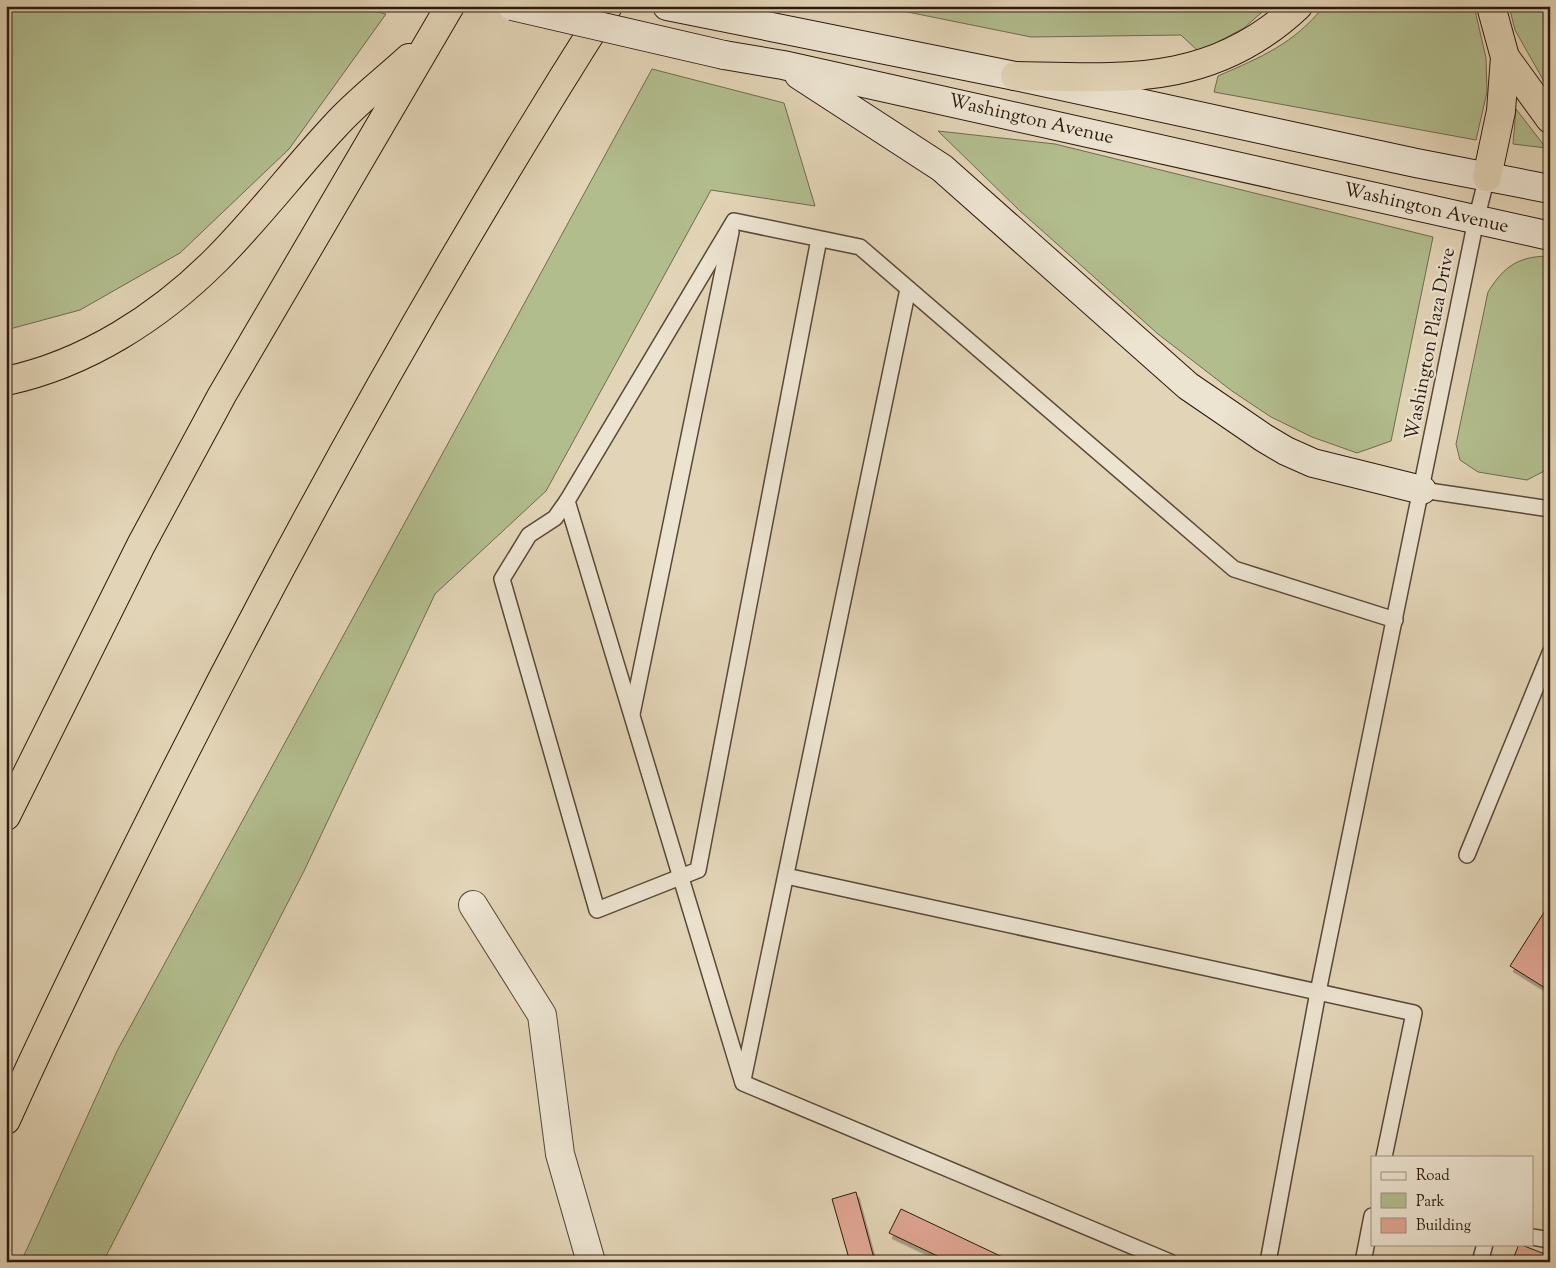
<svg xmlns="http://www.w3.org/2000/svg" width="1556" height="1268" viewBox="0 0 1556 1268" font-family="'Sorts Mill Goudy',serif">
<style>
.green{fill:#b2bd8e;stroke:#706b4e}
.building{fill:#e0a693;stroke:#2d190d;filter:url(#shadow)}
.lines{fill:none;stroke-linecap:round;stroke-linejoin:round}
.lane-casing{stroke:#5a4837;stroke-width:18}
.street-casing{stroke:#5a4837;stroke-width:30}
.secondary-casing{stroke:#2d190d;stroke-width:30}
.highway-casing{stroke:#2d190d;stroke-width:30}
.lane{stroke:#ece3d0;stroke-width:15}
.street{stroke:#ece3d0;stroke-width:28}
.secondary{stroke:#ece3d0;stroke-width:28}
.highway{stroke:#e2d4b6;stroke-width:28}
.secondary-bridge-casing{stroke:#2d190d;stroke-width:30;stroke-linecap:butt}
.secondary-bridge{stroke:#ece3d0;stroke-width:28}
.labels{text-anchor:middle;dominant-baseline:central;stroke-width:4.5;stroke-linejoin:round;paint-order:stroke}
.street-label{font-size:19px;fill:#2d190d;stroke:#ece3d0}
</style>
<defs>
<filter id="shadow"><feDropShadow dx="3" dy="5.5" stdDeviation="0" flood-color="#0004"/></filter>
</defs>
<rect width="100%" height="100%" fill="#e2d4b6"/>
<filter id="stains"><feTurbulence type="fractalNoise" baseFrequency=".004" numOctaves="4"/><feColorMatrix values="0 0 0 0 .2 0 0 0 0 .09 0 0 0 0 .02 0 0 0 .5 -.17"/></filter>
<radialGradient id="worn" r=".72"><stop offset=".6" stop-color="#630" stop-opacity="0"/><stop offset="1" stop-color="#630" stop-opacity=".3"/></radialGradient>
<g class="green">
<path d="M6 6H349L386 14 289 149 180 253 80 310 6 330Z"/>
<path d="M878 6H1269L1244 28 1199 52 1181 35 1031 37Z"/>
<path d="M1324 6H1474L1486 58 1487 92 1476 140 1214 92 1218 76C1261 57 1294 44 1324 6Z"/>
<path d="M1509 6H1550V92L1515 30Z"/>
<path d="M652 69 784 103 815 206 711 190 546 491 435 594 304 871 103 1262H21L117 1051Z"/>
<path d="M1516 109 1546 148 1513 144Z"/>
<path d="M938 131 1055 144 1433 237 1391 441 1357 453 1312 437 1271 417 1232 391 1158 334 1019 210Z"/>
<path d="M1550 256V468L1527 480 1478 472 1460 460 1456 444 1488 292C1504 266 1519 256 1550 256Z"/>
</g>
<g class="building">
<path d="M1550 903V991L1510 966Z"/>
<path d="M856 1192 875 1262H850L832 1199Z"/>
<path d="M901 1209 1013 1262H950L889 1233Z"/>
<path d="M1519 1244 1550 1256V1262H1512Z"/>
</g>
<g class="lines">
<g class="lane-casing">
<g id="lane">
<path d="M819 239 698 870 597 910 502 579 529 535 555 518 567 501 734 221 860 247 1234 569 1395 620"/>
<path d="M1422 490 1550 509"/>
<path d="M567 501 743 1083 1170 1262"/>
<path d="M632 714 731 232"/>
<path d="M1467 855 1550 653"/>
<path d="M786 876 1414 1013 1384 1157"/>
<path d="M743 1080 908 289"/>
<path d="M1532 1237 1550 1240"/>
<path d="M1268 1262 1318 992 1476 220 1487 177"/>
<path d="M1363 1262 1372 1216"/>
<path d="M1480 1262 1485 1244"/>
</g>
</g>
<g class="street-casing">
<path id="street" d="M473 905 542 1015 560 1154 591 1262"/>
</g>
<g class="secondary-casing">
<g id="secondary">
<path d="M667 6 1015 76 1416 163 1550 189"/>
<path d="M724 55 783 65 1550 236"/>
<path d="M799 75 942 168 1188 386 1264 438 1286 451 1313 463 1422 490"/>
</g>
</g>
<g class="highway-casing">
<g id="highway">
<path d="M1505 57 1550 119"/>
<path d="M1015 76C1124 78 1212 87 1298 6"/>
<path d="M1487 177 1501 111 1505 57 1491 6"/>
<path d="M6 381C86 364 159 317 216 260 258 218 294 170 334 127 356 102 384 81 409 58"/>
<path d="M6 816 141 545 222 395 450 6"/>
<path d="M6 1120C55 1011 108 905 161 799 297 528 445 262 608 6"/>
</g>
</g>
<use href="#lane" class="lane"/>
<use href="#street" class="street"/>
<use href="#secondary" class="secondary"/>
<use href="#highway" class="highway"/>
<g class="secondary-bridge-casing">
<path id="secondary-bridge" d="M512 6 724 55"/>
</g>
<use href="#secondary-bridge" class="secondary-bridge"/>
</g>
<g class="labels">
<g class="street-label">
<text transform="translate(1031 120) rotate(13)">Washington Avenue</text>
<text transform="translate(1426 209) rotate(13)">Washington Avenue</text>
<text transform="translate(1431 344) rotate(-79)">Washington Plaza Drive</text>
</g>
</g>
<rect width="1556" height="1268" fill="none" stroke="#e2d4b6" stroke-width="25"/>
<rect x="8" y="8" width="1541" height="1253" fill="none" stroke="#2d190d" stroke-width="2.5"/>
<rect x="12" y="12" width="1531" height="1243" fill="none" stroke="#2d190d"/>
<rect x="1371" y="1156" width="162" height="90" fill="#ece3d0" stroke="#a09282"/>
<rect x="1381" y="1172" width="25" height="8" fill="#ece3d0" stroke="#a09282"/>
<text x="1416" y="1180" font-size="15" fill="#2d190d">Road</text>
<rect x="1381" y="1193" width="25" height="15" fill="#b2bd8e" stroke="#a09282"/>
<text x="1416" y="1206" font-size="15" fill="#2d190d">Park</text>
<rect x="1381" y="1218" width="25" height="15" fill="#e0a693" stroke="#a09282"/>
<text x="1416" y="1230" font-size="15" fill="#2d190d">Building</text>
<rect width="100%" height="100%" filter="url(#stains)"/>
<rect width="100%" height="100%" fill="url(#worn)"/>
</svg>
